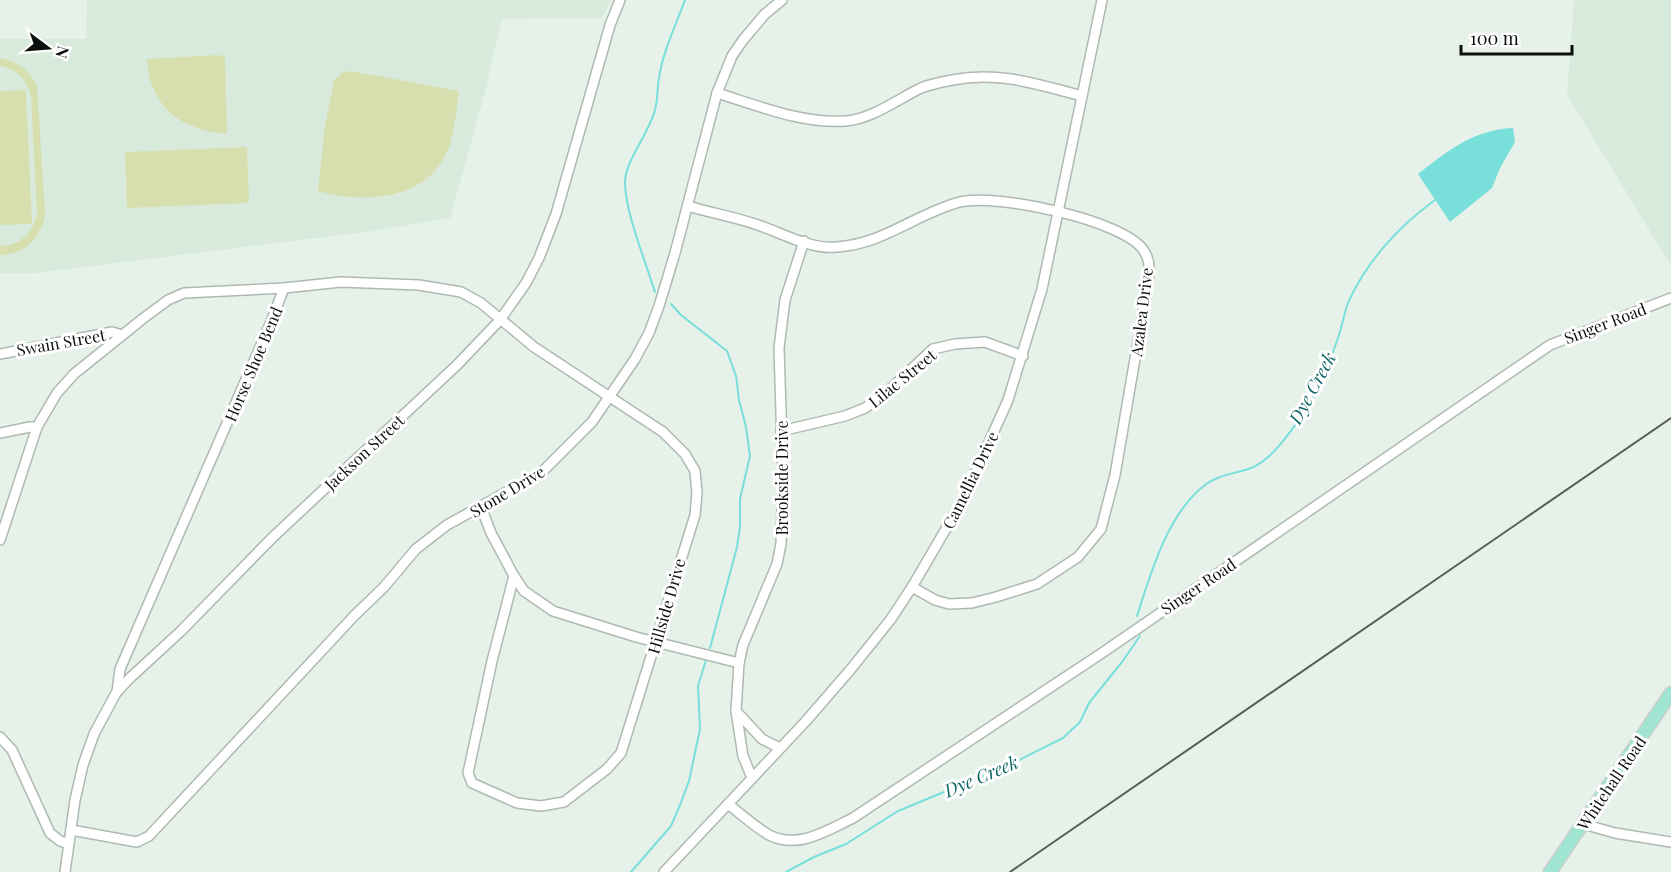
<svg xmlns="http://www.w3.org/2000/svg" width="1671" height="872" viewBox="0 0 1671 872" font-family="'Playfair Display',serif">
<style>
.built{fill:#d8eadc}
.green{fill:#d8dfaf}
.water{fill:#78dfdb}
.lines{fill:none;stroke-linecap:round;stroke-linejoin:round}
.stream{stroke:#78dfdb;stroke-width:2}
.minor-casing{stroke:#aeb9b0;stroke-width:12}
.major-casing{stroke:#cecfcf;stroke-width:15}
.minor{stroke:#fff;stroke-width:9}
.major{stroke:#9fe5d1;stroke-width:12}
.rail{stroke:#575e59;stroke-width:2}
.labels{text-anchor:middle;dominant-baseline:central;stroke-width:6;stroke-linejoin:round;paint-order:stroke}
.street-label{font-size:16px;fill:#0c100d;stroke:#fff}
.water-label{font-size:18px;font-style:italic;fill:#096563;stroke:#fff}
</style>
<rect width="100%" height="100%" fill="#e6f1e9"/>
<g class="built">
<path d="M87 0H611L602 18 502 19 485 92 450 218 374 231 35 273H0V39H86Z"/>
<path d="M1574 0H1671V266L1567 94Z"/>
</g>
<g class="green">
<path d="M219 55 225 58 227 134C180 130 150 107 147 59Z"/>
<path d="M0 58C19 61 29 70 37 86L45 213C42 237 27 253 2 255H0V246C20 246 33 233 37 214L31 96C27 79 17 69 0 66Z"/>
<path d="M351 71 459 91C457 107 455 125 451 141 434 200 368 205 318 191L325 126 334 81 341 73Z"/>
<path d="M26 90 32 224 0 225V91Z"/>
<path d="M247 147 249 203 127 208 125 152Z"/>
</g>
<path class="water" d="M1513 128 1515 142 1500 168 1492 188 1450 222 1418 174C1449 150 1473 130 1513 128Z"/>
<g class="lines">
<g class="stream">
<path d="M655 292C646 263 624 209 625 181 626 160 649 133 655 110 658 100 657 88 659 78 663 51 676 25 685 0"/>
<path d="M671 304 681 315 727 351 736 376 739 400 746 427 750 456 740 499V527L737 547 710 648"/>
<path d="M1137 616C1151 572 1168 513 1205 485 1219 474 1236 474 1251 468 1271 460 1287 436 1299 420 1315 398 1330 363 1338 338 1342 326 1344 314 1348 303 1366 262 1399 226 1435 200"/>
<path d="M631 872 671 826 680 805 689 781 700 729 698 686 706 660"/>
<path d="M786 872 814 857 846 844 898 811 1007 766 1063 738 1080 722 1089 703 1122 662 1140 636"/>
</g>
<g class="minor-casing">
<g id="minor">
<path d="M717 93C759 106 802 124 846 121 872 119 898 99 921 88 931 84 942 82 952 80 999 71 1037 84 1082 96"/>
<path d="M688 206C711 213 735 217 758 225 782 233 811 250 837 247 884 244 917 213 960 202 995 193 1125 220 1144 251 1153 264 1148 281 1146 295L1115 475 1101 529 1078 557 1037 584 996 597 972 603 949 604 935 600 912 587"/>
<path d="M284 288 341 282 419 285 461 292 481 303 534 347 663 432 685 454 695 471 697 493 695 515 621 753 607 769 564 802 541 806 517 803 472 783 468 773 492 661 514 576 491 533 481 507"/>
<path d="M0 354 112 332 122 335"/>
<path d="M781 431 845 416 865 408 885 394 933 349 955 344 985 342 1023 356"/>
<path d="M0 433 30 427H37"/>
<path d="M0 540 37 427 57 393 74 374 145 317 168 300 184 293 284 288 271 322 120 669 117 692"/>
<path d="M514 576 524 591 553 611 636 637 739 663"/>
<path d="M736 711 743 756 752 778"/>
<path d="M0 737 12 750 50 833 60 841 69 844"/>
<path d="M780 748 762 739 736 711 739 663 743 645 777 564 781 544 783 476 779 348 785 300 804 241"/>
<path d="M728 804C741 814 755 827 769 835 798 850 828 830 853 818L1102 653 1550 345 1671 298"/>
<path d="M1583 824 1615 833 1671 842"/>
<path d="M71 830 137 842 149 836 354 616 384 587 416 549 447 525 541 473 592 422 635 359 649 333 659 306 675 253 717 93 732 56 743 40 765 14 782 0"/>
<path d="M65 872 75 800 83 765 94 734 116 693 130 678 181 631 273 537 457 365 500 320 526 283 539 258 556 214 610 25 620 0"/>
<path d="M664 872 806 721 851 669 891 619 912 587 964 498 1008 400 1042 289 1102 0"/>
</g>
</g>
<g class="major-casing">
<path id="major" d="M1550 872 1671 693"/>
</g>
<use href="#minor" class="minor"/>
<use href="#major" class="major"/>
<path class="rail" d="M1010 872 1671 418"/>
</g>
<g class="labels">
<g class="street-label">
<text transform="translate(1141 312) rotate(-83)">Azalea Drive</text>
<text transform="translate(1605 323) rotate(-21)">Singer Road</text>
<text transform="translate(61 342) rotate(-10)">Swain Street</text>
<text transform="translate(253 364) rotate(-67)">Horse Shoe Bend</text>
<text transform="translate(902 378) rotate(-39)">Lilac Street</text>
<text transform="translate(364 452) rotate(-43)">Jackson Street</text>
<text transform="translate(781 478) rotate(-90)">Brookside Drive</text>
<text transform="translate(970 480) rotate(-64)">Camellia Drive</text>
<text transform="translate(507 491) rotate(-31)">Stone Drive</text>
<text transform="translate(1198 586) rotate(-34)">Singer Road</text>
<text transform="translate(666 606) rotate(-74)">Hillside Drive</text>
<text transform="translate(1611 783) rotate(-56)">Whitehall Road</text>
</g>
<g class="water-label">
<text transform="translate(1312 388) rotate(-62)">Dye Creek</text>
<text transform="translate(981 776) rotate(-23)">Dye Creek</text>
</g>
</g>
<g transform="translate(48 48) rotate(106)" stroke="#ffffff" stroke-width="4.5" paint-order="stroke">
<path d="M0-4.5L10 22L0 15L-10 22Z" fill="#0c100d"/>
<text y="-9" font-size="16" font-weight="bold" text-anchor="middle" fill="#0c100d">N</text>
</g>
<path d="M1461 45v9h111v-9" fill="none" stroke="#0c100d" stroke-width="3"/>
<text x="1470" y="45" font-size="18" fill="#0c100d" stroke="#ffffff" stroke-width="4.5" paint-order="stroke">100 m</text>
</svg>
